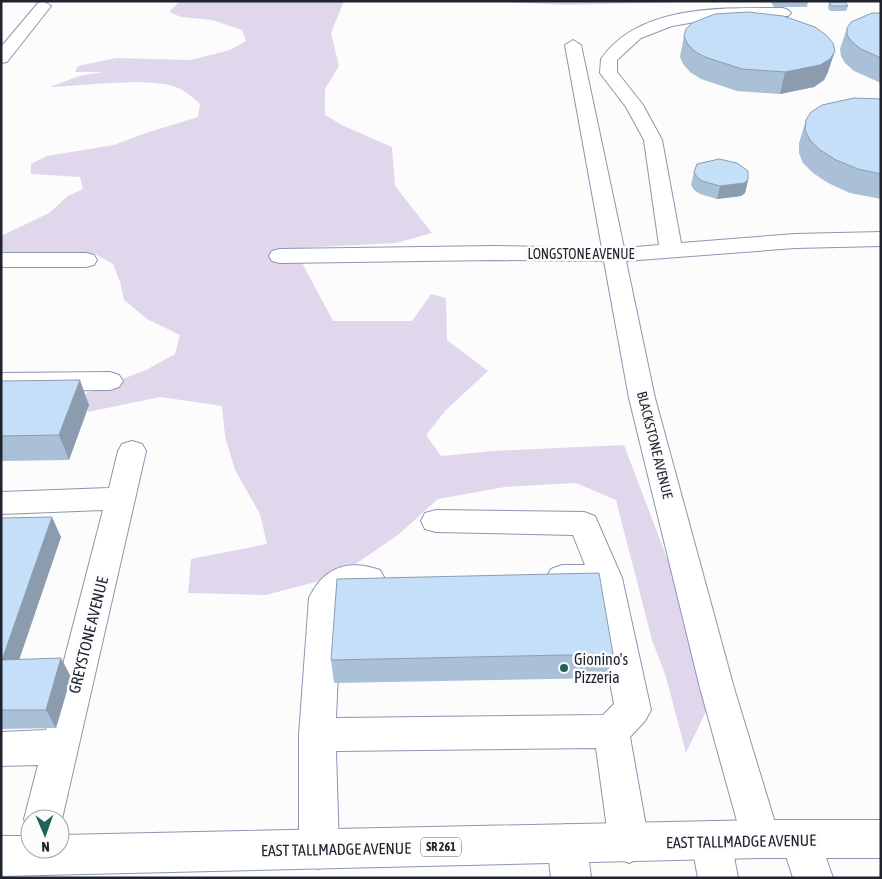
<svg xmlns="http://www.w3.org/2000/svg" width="882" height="879" viewBox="0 0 882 879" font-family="'Asap Condensed',sans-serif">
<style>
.green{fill:#e0d7ec}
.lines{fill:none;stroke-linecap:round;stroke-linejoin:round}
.minor-casing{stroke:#8b96b0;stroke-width:2}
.major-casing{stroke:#8b96b0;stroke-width:2}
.minor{fill:#fff;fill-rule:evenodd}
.major{fill:#fff;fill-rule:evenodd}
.wall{fill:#aac0d6}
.shaded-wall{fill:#8b9cae}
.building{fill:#c6dff9;stroke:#8b9cae}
.poi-dot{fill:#1e6355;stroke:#fcfcfc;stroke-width:2}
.labels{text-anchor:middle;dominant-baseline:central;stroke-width:5;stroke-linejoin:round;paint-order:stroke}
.shield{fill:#fcfcfc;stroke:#61646c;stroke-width:1}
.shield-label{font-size:12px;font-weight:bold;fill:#1f232e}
.street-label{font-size:14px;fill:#1f232e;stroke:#fcfcfc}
.near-street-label{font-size:16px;fill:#1f232e;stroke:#fcfcfc}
.near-poi-label{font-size:16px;fill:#1f232e;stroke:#fcfcfc;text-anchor:start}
</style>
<rect width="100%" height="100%" fill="#fcfcfc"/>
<g class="green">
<path d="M180 1H344L331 33 339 66 325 89V115L344 126 392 147 395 186 432 233 396 243 299 248 301 261 333 321H412L431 294 446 298 447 340 488 371 446 410 426 435 441 456 493 451 624 445 676 582 714 695 686 753 666 677 652 640 616 500 576 483 505 487 438 499 398 535 338 576 266 595 188 593 191 559 267 544 260 514 235 470 225 436 222 406 160 397 88 412 86 393 146 370 175 354 180 335 147 319 124 300 120 282 113 264 95 254H1V236L49 213 68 196 83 189 80 177 31 174V164L47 156 114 145 146 133 198 117 200 104C193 98 186 91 178 88 153 76 81 86 50 87L79 76 103 72H75L78 66 116 58 190 60 230 50 246 41 242 30 212 20 181 17 169 12Z"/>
<path d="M489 1H721L564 5Z"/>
</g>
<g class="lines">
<g class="minor-casing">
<g id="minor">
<path d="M43 1 51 6 7 62 1 63V47L38 3Z"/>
<path d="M783 8 788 10 791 13 788 16 707 20 672 26 641 38 617 60V72L643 105 662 140 681 243 795 234 881 232V246L795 248 626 261 655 398 734 688 780 839 775 853 761 858 747 853 742 839 700 688 629 398 604 261 495 260 280 263 272 261 269 256 272 251 280 249 495 246 602 248 565 45 573 40 581 45 624 248 659 245 644 140 626 107 600 73 601 59C639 4 724 8 783 8Z"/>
<path d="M1 253H86L94 255 97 260 94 265 86 267H1Z"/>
<path d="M110 372 119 375 123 381 119 387 110 390 1 391V373Z"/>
<path d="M132 441 142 444 146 451 62 819 60 824V819H30V833L24 819 38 765 1 766V732L46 730 103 510 1 514V492L109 488 118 451 122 444Z"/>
<path d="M436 510 584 512 595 516 622 578 651 710 645 721 630 737 649 843 643 857 629 863 615 857 609 843 596 748 336 751 339 849 333 863 319 869 305 863 299 849V735L309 598C324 567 348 559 380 570L385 579 380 588 369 592H350L341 602 336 718 603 715 614 704 593 591H562L551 587 546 578 551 569 562 565H585L573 535 436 532 425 529 421 521 425 513Z"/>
<path d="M801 820 815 826 833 878H793L781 840 787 826Z"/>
<path d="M711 821 725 827 731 841 738 878H698L691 841 697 827Z"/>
<path d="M567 824 581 830 587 844 591 878H551L547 844 553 830Z"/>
</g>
</g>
<g class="major-casing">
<path id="major" d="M761 820H881V858H761L1 876V836H30V849H60V835Z"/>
</g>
<use href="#minor" class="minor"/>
<use href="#major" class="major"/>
</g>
<g class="wall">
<path d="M771 1H808L807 7H774L771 2Z"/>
<path d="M829 2 848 6 846 11H830L828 8Z"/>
<path d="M881 13V83L854 71 845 63 841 56 840 49 847 28Z"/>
<path d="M684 36 828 72 824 80 814 87 780 94 737 91 701 79 690 72 683 64 680 57Z"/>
<path d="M881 99V199L850 193 828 183 813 173 803 163 799 153V143L806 120Z"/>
<path d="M694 172 748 180 745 193 741 196 717 199 700 194 694 190 691 185Z"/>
<path d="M1 381 89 405 69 460 1 461Z"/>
<path d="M1 518 61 537 19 659 71 677 56 728 1 729Z"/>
<path d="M613 654 607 678 334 683 331 660Z"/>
</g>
<g class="shaded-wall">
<path d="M835 51 828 72 824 80 814 87 780 94 785 72Z"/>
<path d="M748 180 745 193 741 196 717 199 720 186Z"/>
<path d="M80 380 89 405 69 460 59 435Z"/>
<path d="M52 517 61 537 13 678 2 660Z"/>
<path d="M61 658 71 677 56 728 46 710Z"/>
</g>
<g class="building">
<path d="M829 2H845L848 6H832Z"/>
<path d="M748 12 783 16 815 27 826 35 833 43 835 51 830 59 820 65 785 72 742 69 705 57 694 51 687 43 684 36 686 29 692 23 715 14Z"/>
<path d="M872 13H881V58L861 49 852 42 847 35V28L851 22Z"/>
<path d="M854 98 881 99V174L858 169 836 160 820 150 810 140 805 130 806 120 811 112 822 105Z"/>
<path d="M719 159 737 163 748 171V180L744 183 720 186 702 181 697 177 694 172 697 164Z"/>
<path d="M80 380 59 435 1 436V381Z"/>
<path d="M52 517 2 660 61 658 46 710H1V518Z"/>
<path d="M599 573 613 654 331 660 337 579Z"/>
</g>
<circle class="poi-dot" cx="564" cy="668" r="5"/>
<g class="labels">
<rect class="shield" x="421" y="837.5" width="40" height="19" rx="4"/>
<g class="shield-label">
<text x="441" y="847">SR 261</text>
</g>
<g class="street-label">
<text x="581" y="254">LONGSTONE AVENUE</text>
<text transform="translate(655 445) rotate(76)">BLACKSTONE AVENUE</text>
</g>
<g class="near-street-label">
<text transform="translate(88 635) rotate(-76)">GREYSTONE AVENUE</text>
<text transform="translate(741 841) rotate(-1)">EAST TALLMADGE AVENUE</text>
<text transform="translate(336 849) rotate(-1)">EAST TALLMADGE AVENUE</text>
</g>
<g class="near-poi-label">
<text x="574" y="659">Gionino's<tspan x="574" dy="18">Pizzeria</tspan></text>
</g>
</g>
<rect width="882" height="879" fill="none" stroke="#1f232e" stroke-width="5"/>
<g transform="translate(45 834) rotate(178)"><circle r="24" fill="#fcfcfc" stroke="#a4a5aa"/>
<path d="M0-4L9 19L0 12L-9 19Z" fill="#1e6355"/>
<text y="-8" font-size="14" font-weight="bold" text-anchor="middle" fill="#1f232e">N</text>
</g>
</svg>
